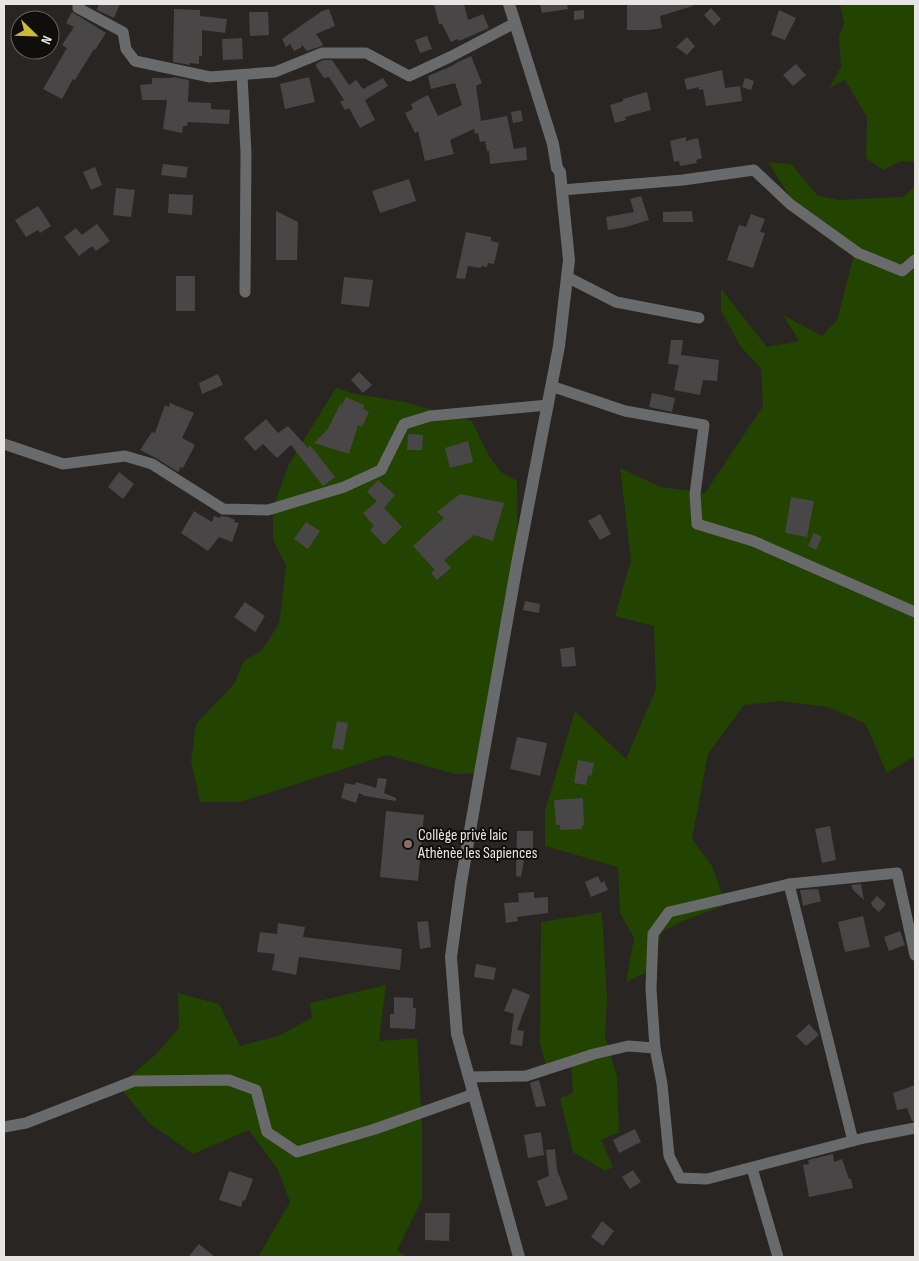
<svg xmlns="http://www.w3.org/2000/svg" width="919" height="1261" viewBox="0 0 919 1261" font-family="'Sofia Sans Condensed',sans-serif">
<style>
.green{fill:#234300}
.building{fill:#494648}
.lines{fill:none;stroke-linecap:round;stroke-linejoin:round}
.minor{stroke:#696a6c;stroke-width:11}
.tertiary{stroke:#696a6c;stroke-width:12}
.education-dot{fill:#8d6e63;stroke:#100e0d;stroke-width:2}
.labels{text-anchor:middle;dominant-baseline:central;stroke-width:4;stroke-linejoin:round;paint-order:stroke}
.poi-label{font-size:16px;fill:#e8e6e4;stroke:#100e0d;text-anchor:start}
</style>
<rect width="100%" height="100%" fill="#282523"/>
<g class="green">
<path d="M840 4H915V162L901 161 883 170 866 158 867 117 845 80 829 88 841 67 839 37 844 23Z"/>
<path d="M768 162 791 164 818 196 839 200 903 197 915 186V756L887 773 865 723 828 707 780 701 744 705 708 754 692 839 712 866 726 905 685 920 661 932 654 969 626 982 634 938 620 913 618 867 545 846V811L575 711 626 759 656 689 654 626 615 616 631 560 620 468 661 487 705 493 763 406 761 368 740 346 721 310V289L767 347 799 341 783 315 822 336 837 320 854 255 836 246 830 226 790 197Z"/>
<path d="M336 388 355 394 405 402 472 421 489 456 501 472 517 481V564L480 773 455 774 387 755 240 802H200L191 761 196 724 234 684 244 661 261 651 279 624 286 566 273 539V507L289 464Z"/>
<path d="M602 912 607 999 605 1037 617 1076 619 1132 601 1140 613 1167 605 1171 573 1152 560 1098 573 1093 571 1063 546 1066 540 1043 541 922Z"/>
<path d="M386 985 379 1041 417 1038 422 1122V1199L397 1251 408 1257H258L290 1202 278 1170 249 1130 193 1154 149 1123 119 1086 157 1053 179 1028 178 993 219 1004 240 1046 278 1036 312 1018 310 1003Z"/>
</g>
<g class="building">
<path d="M99 4H120L114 18 97 10Z"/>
<path d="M434 4H464L468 20 483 14 489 28 459 41 458 39 451 42 442 24H439Z"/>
<path d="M540 4H567L568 9 542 13Z"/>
<path d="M627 4H693V6L660 16 662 28 649 30H627Z"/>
<path d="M711 8 721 19 714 26 704 15Z"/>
<path d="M174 9 200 10V16L227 19 225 33 202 30V56H199V64L190 63V65L173 62Z"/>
<path d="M329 9 335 26 316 34 323 44 322 46 307 51 301 44 302 47 294 51 290 44 286 47 282 39 322 11Z"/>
<path d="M584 10V19L574 20V11Z"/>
<path d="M779 10 796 18 785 40 771 35Z"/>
<path d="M72 12 106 33 95 50 94 49 75 80 73 79 62 99 43 89 67 48 62 45 74 27 66 23Z"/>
<path d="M249 12H268L269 35 250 36Z"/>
<path d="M427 36 432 49 420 53 415 40Z"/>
<path d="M687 37 695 46 687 55 676 47Z"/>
<path d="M242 38 243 59 223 60 222 39Z"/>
<path d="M471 56 482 83 476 86 481 121 507 116 514 149 526 147 527 160 490 164 489 151H487L485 141 480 142 478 133 475 134 474 129 450 140 454 154 425 161 418 131 415 133 405 113 413 109 411 104 428 95 438 116 462 105 455 83 431 89 428 76 454 65V64Z"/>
<path d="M323 60H332L349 85 356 80 363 89 383 78 388 86 365 100 375 120 360 128 349 108 345 110 340 102 344 100 329 77 324 78 316 66V64Z"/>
<path d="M796 64 806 75 793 86 783 75Z"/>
<path d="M722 70 725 88 740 86 742 101 706 106 703 89 699 90V87L687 90 684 79Z"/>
<path d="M173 77 189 80 188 102 211 103V109L230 110 229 124 188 122 187 126H183L182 133 163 129 167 100H142L140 85 152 84V78H173Z"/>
<path d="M309 77 315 102 285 109 280 84Z"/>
<path d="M745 78 754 81 751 90 742 87Z"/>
<path d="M647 92 651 110 625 117 626 120 615 123 610 105 623 101V99Z"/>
<path d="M521 110 523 121 513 123 511 112Z"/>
<path d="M686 137V141L698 138 702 158 696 160 697 163 680 166 679 161 674 162 670 141Z"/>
<path d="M163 164 188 167 186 178 161 175Z"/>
<path d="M95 167 102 185 91 190 83 172Z"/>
<path d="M409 179 416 201 380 213 372 191Z"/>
<path d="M116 188 135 190 131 217 113 215Z"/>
<path d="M169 194 193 195 192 215 168 213Z"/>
<path d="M641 196 649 220 626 227 608 230 606 217 634 212 630 199Z"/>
<path d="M38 206 51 226 40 233 38 230 26 237 15 220Z"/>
<path d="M276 211 298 222 297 260H276Z"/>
<path d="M692 211 693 222H663V212Z"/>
<path d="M751 214 765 219 760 232 765 233 753 268 727 260 739 225 746 227Z"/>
<path d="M97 224 110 241 96 251 92 246 79 256 64 237 76 228 82 235Z"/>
<path d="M466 232 491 237V241L499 243 494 264 488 263 487 267 481 266V268L468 266 465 279 456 278Z"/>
<rect x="176" y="276" width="19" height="35"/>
<path d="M344 277 373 280 369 307 341 304Z"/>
<path d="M671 340H683L681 355 719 360 717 381 703 380 700 395 674 390 679 365 668 364Z"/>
<path d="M359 372 372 385 363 393 351 380Z"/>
<path d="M218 374 223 385 202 394 199 383Z"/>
<path d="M652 393 675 398 672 412 649 407Z"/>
<path d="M346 397 364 405 363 409 369 412 362 427 358 425 349 454 314 443 328 429 340 404 342 405Z"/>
<path d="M170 403 194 413 182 438 195 445 183 468 181 467 178 472 156 458 140 450 152 432 155 433 165 405 169 407Z"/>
<path d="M266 419 278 433 288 426 308 448 310 445 335 477 323 486 291 445 277 458 263 444 255 451 244 438Z"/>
<path d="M408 434 423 435 422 450H407Z"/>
<path d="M468 441 473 462 450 468 445 448Z"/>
<path d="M119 472 134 484 123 499 108 487Z"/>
<path d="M378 480 395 495 384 508 402 527 384 545 370 530 374 526 363 513 377 501 367 492Z"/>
<path d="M460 494 504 503 493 541 474 535 444 560 451 568 437 580 431 573 435 570 413 546 444 518 437 512Z"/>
<path d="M791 497 814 501 807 537 785 533Z"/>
<path d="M194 511 212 522 214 516 220 518 221 516 228 517 235 520 234 522 239 523 232 542 219 537 208 551 181 533Z"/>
<path d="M600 514 611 534 600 540 588 521Z"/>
<path d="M306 522 320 531 308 549 294 539Z"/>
<path d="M814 533 822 537 816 550 808 546Z"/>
<path d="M525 601 540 604 539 613 523 610Z"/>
<path d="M245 602 265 616 255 632 234 617Z"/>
<path d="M574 647 576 666 562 667 560 649Z"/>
<path d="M337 721 348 723 343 750 332 748Z"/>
<path d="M517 737 547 743 540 776 510 769Z"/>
<path d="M578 760 594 763 591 776 588 775 586 785 574 783Z"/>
<path d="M378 778 387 779 384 793 396 798V801L365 796 359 793 356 803 341 798 345 783 355 785 356 782 376 788Z"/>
<path d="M583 798 584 825H582V829L560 830V825H556L554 800Z"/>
<path d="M386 811 424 815 418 881 380 877Z"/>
<path d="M830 826 836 860 822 863 815 829Z"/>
<path d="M517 831H533V854H525L521 877 516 876Z"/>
<path d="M598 876 601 883 604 881 608 890 591 897 585 882Z"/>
<path d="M861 884 864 900 853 890 851 885Z"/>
<path d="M818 889 821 901 803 906 800 890Z"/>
<path d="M534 892V898L548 897V913L517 917 518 921 506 923 504 903 519 902 518 893Z"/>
<path d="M877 896 886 904 879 912 873 907 871 903Z"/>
<path d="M863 916 870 947 845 952 838 922Z"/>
<path d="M428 921 431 947 420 949 417 922Z"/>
<path d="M278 923 305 927 303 937 402 949 400 970 299 957 296 975 272 970 275 954 257 952 260 932 277 934Z"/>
<path d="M900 931 905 945 889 951 884 937Z"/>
<path d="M476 964 496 968 494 980 474 977Z"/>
<path d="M513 988 530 995 517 1030 524 1031 522 1046 510 1044 514 1014 504 1011Z"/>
<path d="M394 997 413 998V1008H416L415 1029 390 1028V1014H394Z"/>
<path d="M809 1024 819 1035 806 1046 796 1036Z"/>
<path d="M539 1080 546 1106 536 1107 530 1083Z"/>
<path d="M915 1085V1121H912L907 1108 897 1110 893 1093Z"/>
<path d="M635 1129 641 1142 619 1153 613 1140Z"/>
<path d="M541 1132 544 1155 528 1158 524 1135Z"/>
<path d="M555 1149 557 1170 568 1199 546 1207 537 1181 549 1176 546 1150Z"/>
<path d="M833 1154 834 1162 842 1159 849 1179H851L853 1188 809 1197 803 1165 809 1164 808 1160Z"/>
<path d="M633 1170 641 1182 630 1189 622 1177Z"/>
<path d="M229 1171 253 1179 245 1201 243 1200 241 1207 219 1200Z"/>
<path d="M425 1213H450L449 1241 425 1240Z"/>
<path d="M602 1221 614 1231 603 1246 591 1237Z"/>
<path d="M199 1244 215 1257H188Z"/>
</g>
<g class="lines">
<g class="minor">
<path d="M78 4V8L123 32 126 49 135 61 210 77 275 72 322 53H366L409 76 450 57 515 23"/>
<path d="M242 75 246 153 245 292"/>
<path d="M562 190 683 180 754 170 790 204 858 253 902 271 915 260"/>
<path d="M567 277 616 302 699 318"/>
<path d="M551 386 625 411 704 425 695 494 697 524 753 541 915 612"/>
<path d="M4 444 63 464 125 456 152 464 223 509 268 510 344 487 381 470 404 424 430 416 548 405"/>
<path d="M789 884 853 1141"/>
<path d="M655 1048 651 989 653 934 669 912 789 884 897 873 915 955"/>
<path d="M469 1077 526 1076 594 1054 628 1046 655 1048 662 1084 669 1156 680 1178 707 1179 864 1138 915 1128"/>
<path d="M4 1127 26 1123 134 1081 229 1080 256 1090 267 1132 297 1152 375 1129 474 1094"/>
<path d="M752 1168 778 1257"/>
</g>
<path class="tertiary" d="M509 4 553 144 557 168 560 172 569 260 559 346 517 564 480 773 461 883 451 957 457 1034 519 1257"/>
</g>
<circle class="education-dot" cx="408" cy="844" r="5"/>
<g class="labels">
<g class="poi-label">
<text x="418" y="835">Collège privè laic<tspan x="418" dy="18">Athènèe les Sapiences</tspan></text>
</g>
</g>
<rect width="919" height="1261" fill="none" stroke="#e8e6e4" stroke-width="10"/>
<g transform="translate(35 35) rotate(113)"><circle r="24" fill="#100e0d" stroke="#666463"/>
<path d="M0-4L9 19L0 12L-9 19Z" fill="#ceb938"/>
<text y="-8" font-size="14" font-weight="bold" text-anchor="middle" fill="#e8e6e4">N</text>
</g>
</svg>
